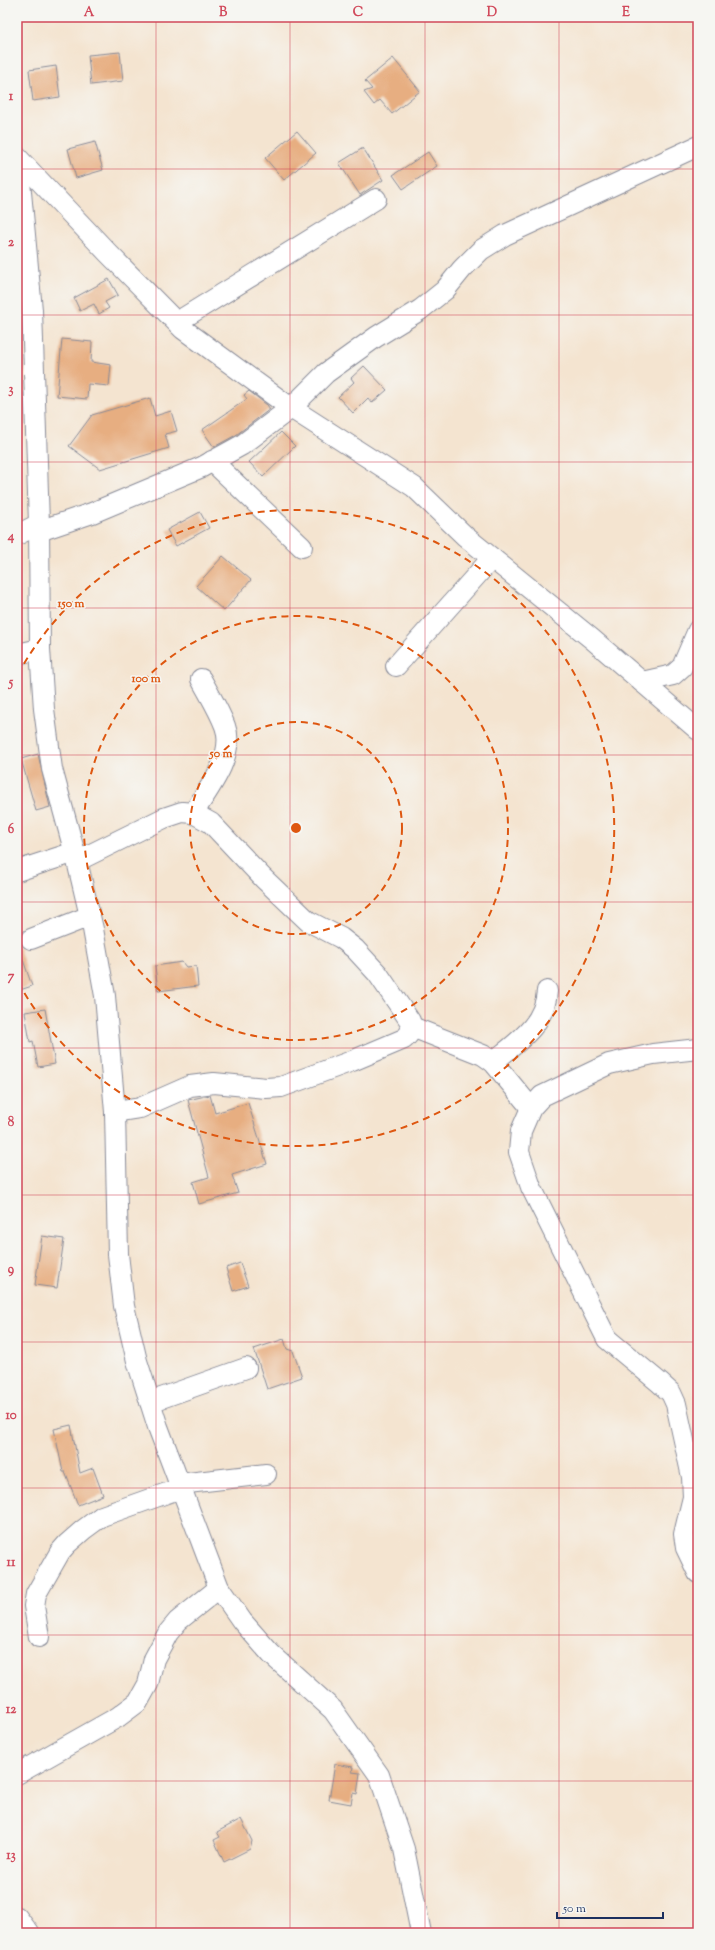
<svg xmlns="http://www.w3.org/2000/svg" width="715" height="1950" viewBox="0 0 715 1950" font-family="'Sorts Mill Goudy',serif">
<style>
.building{fill:#e7ae81}
.lines{fill:none;stroke-linecap:round;stroke-linejoin:round}
.minor-casing{stroke:#888a97;stroke-width:22}
.minor{stroke:#fff;stroke-width:20}
.grid{fill:none;stroke:#d1495b;stroke-width:1;stroke-opacity:0.55}
.ring{fill:none;stroke:#de5710;stroke-width:2;stroke-dasharray:7 5}
.centre{fill:#de5710;stroke:#f6f6f2;stroke-width:2}
.ring-label{font-size:12px;text-anchor:middle;font-weight:bold;fill:#de5710;stroke:#f6f6f2;stroke-width:3;stroke-linejoin:round;paint-order:stroke}
.neatline{fill:none;stroke:#d1495b;stroke-width:1.5}
.grid-label{font-size:13px;text-anchor:middle;font-weight:bold;fill:#d1495b}
</style>
<rect width="100%" height="100%" fill="#f6f6f2"/>
<filter id="ink" filterUnits="userSpaceOnUse"><feTurbulence type="fractalNoise" baseFrequency=".025" numOctaves="2"/><feDisplacementMap in="SourceGraphic" scale="8" xChannelSelector="R" yChannelSelector="G"/><feConvolveMatrix kernelMatrix="1 2 1 2 8 2 1 2 1" color-interpolation-filters="sRGB"/></filter>
<filter id="wash" filterUnits="userSpaceOnUse"><feTurbulence type="fractalNoise" baseFrequency=".012" numOctaves="4" result="noise"/><feDisplacementMap in="SourceGraphic" scale="16" xChannelSelector="R" yChannelSelector="G"/><feGaussianBlur stdDeviation="0.9" result="paint"/><feColorMatrix in="noise" values="0 0 0 0 0 0 0 0 0 0 0 0 0 0 0 0 0 1.4 0 .05"/><feComposite in="paint" operator="in"/></filter>
<g filter="url(#wash)">
<rect width="100%" height="100%" fill="#f4e4d0"/>
<g id="blocks">
<g class="building">
<path d="M120 52 123 81 91 85 88 55Z"/>
<path d="M393 58 420 91 392 114 380 100 374 105 364 92 372 89 365 81Z"/>
<path d="M56 66 60 97 33 101 29 70Z"/>
<path d="M297 131 316 153 284 180 265 158Z"/>
<path d="M95 142 103 170 76 178 68 149Z"/>
<path d="M363 148 383 180 360 195 339 163Z"/>
<path d="M428 152 437 166 403 189 393 175Z"/>
<path d="M109 279 118 295 105 302 109 308 99 314 94 304 80 311 74 298Z"/>
<path d="M62 339 92 342 91 362 111 365 109 386 88 384 87 399 57 396Z"/>
<path d="M364 366 387 390 372 403 368 398 353 413 338 397 354 382 351 378Z"/>
<path d="M249 391 267 405 270 409 236 435 214 447 202 430 247 399 244 395Z"/>
<path d="M150 398 155 416 171 411 177 431 165 434 169 448 100 469 69 446 92 415Z"/>
<path d="M281 432 295 446 263 477 249 462Z"/>
<path d="M200 512 209 528 176 546 167 530Z"/>
<path d="M223 556 251 580 224 611 196 586Z"/>
<path d="M38 754 50 807 36 811 21 759Z"/>
<path d="M17 948H19L32 986 17 991Z"/>
<path d="M182 962 186 967 196 966 198 986 158 991 155 966Z"/>
<path d="M45 1009 55 1064 38 1067 33 1041 30 1042 25 1012Z"/>
<path d="M210 1095 215 1113 248 1103 267 1164 232 1175 238 1193 199 1204 193 1182 209 1177 188 1100Z"/>
<path d="M42 1236 64 1239 57 1288 35 1285Z"/>
<path d="M240 1263 248 1286 233 1291 226 1268Z"/>
<path d="M284 1339 287 1349 293 1351 302 1377 267 1389 254 1349Z"/>
<path d="M71 1425 80 1473 93 1468 103 1495 78 1505 65 1472H63L54 1429Z"/>
<path d="M335 1764 353 1767 352 1772 360 1773 357 1794 353 1793 351 1804 329 1800Z"/>
<path d="M241 1819 252 1841 250 1849 224 1862 214 1840 220 1837 217 1832Z"/>
</g>
</g>
</g>
<g filter="url(#ink)">
<use href="#blocks" fill-opacity="0" stroke="#888a97" stroke-width="1"/>
<g class="lines">
<g class="minor-casing">
<g id="minor">
<path d="M17 157 108 253 183 329 291 408 414 487 466 537 592 639 698 730"/>
<path d="M18 160 32 310 39 524 40 649 44 709 52 769 77 861 93 929 105 996 115 1112 118 1254 124 1306 137 1361 158 1427 219 1588 242 1621 271 1654 333 1710 379 1775 404 1849 421 1933"/>
<path d="M177 322 376 199"/>
<path d="M212 461 302 547"/>
<path d="M39 531 92 513 202 467 242 445 291 408 326 373 376 337 420 310 445 290 462 269 481 250 505 235 698 146"/>
<path d="M17 535 39 524"/>
<path d="M17 654 40 649"/>
<path d="M396 666 492 558"/>
<path d="M642 682 673 675 682 667 698 630"/>
<path d="M193 813C208 790 236 755 225 726 219 710 209 694 201 679"/>
<path d="M77 861 164 818 182 812 193 813 211 823 263 878 308 921 341 938 355 949 378 974 410 1021C412 1030 411 1033 404 1039L352 1061 281 1087 266 1088 214 1083 190 1086 140 1108 115 1112"/>
<path d="M17 871 75 852"/>
<path d="M31 939 90 916"/>
<path d="M412 1027 483 1055 493 1062 531 1108"/>
<path d="M698 1049 653 1054 609 1064 542 1096 531 1108 521 1131 519 1152 531 1187 607 1339 660 1383 671 1393 676 1404 692 1477 693 1497 684 1534 686 1548 698 1573"/>
<path d="M493 1062C517 1042 545 1025 547 991"/>
<path d="M150 1402 246 1368"/>
<path d="M179 1484 266 1474"/>
<path d="M39 1637 34 1606 36 1594 60 1552 67 1544 83 1530 102 1516 181 1488"/>
<path d="M17 1774 118 1717 138 1702 148 1684 154 1659 168 1633 178 1621 219 1588"/>
<path d="M17 1917 29 1933"/>
</g>
</g>
<use href="#minor" class="minor"/>
</g>
</g>
<path class="grid" d="M156 17V1933M290 17V1933M425 17V1933M559 17V1933M17 169H698M17 315H698M17 462H698M17 608H698M17 755H698M17 902H698M17 1048H698M17 1195H698M17 1342H698M17 1488H698M17 1635H698M17 1781H698"/>
<g class="ring">
<circle cx="296" cy="828" r="106"/>
<circle cx="296" cy="828" r="212"/>
<path d="M18 674A318 318 0 1 1 18 982"/>
</g>
<circle cx="296" cy="828" r="6" class="centre"/>
<g class="ring-label">
<text x="71" y="607">150 m</text>
<text x="146" y="682">100 m</text>
<text x="221" y="757">50 m</text>
</g>
<rect width="715" height="1950" fill="none" stroke="#f6f6f2" stroke-width="44"/>
<path d="M557 1912v6h106v-6" fill="none" stroke="#1b2f5e" stroke-width="2"/>
<text x="563" y="1912" font-size="12" fill="#1b2f5e" stroke="#f6f6f2" stroke-width="3" paint-order="stroke">50 m</text>
<rect x="22" y="22" width="671" height="1906" class="neatline"/>
<g class="grid-label">
<text x="89" y="16">A</text>
<text x="223" y="16">B</text>
<text x="358" y="16">C</text>
<text x="492" y="16">D</text>
<text x="626" y="16">E</text>
<text x="11" y="100">1</text>
<text x="11" y="246">2</text>
<text x="11" y="393">3</text>
<text x="11" y="540">4</text>
<text x="11" y="686">5</text>
<text x="11" y="833">6</text>
<text x="11" y="980">7</text>
<text x="11" y="1126">8</text>
<text x="11" y="1273">9</text>
<text x="11" y="1419">10</text>
<text x="11" y="1566">11</text>
<text x="11" y="1713">12</text>
<text x="11" y="1859">13</text>
</g>
</svg>
